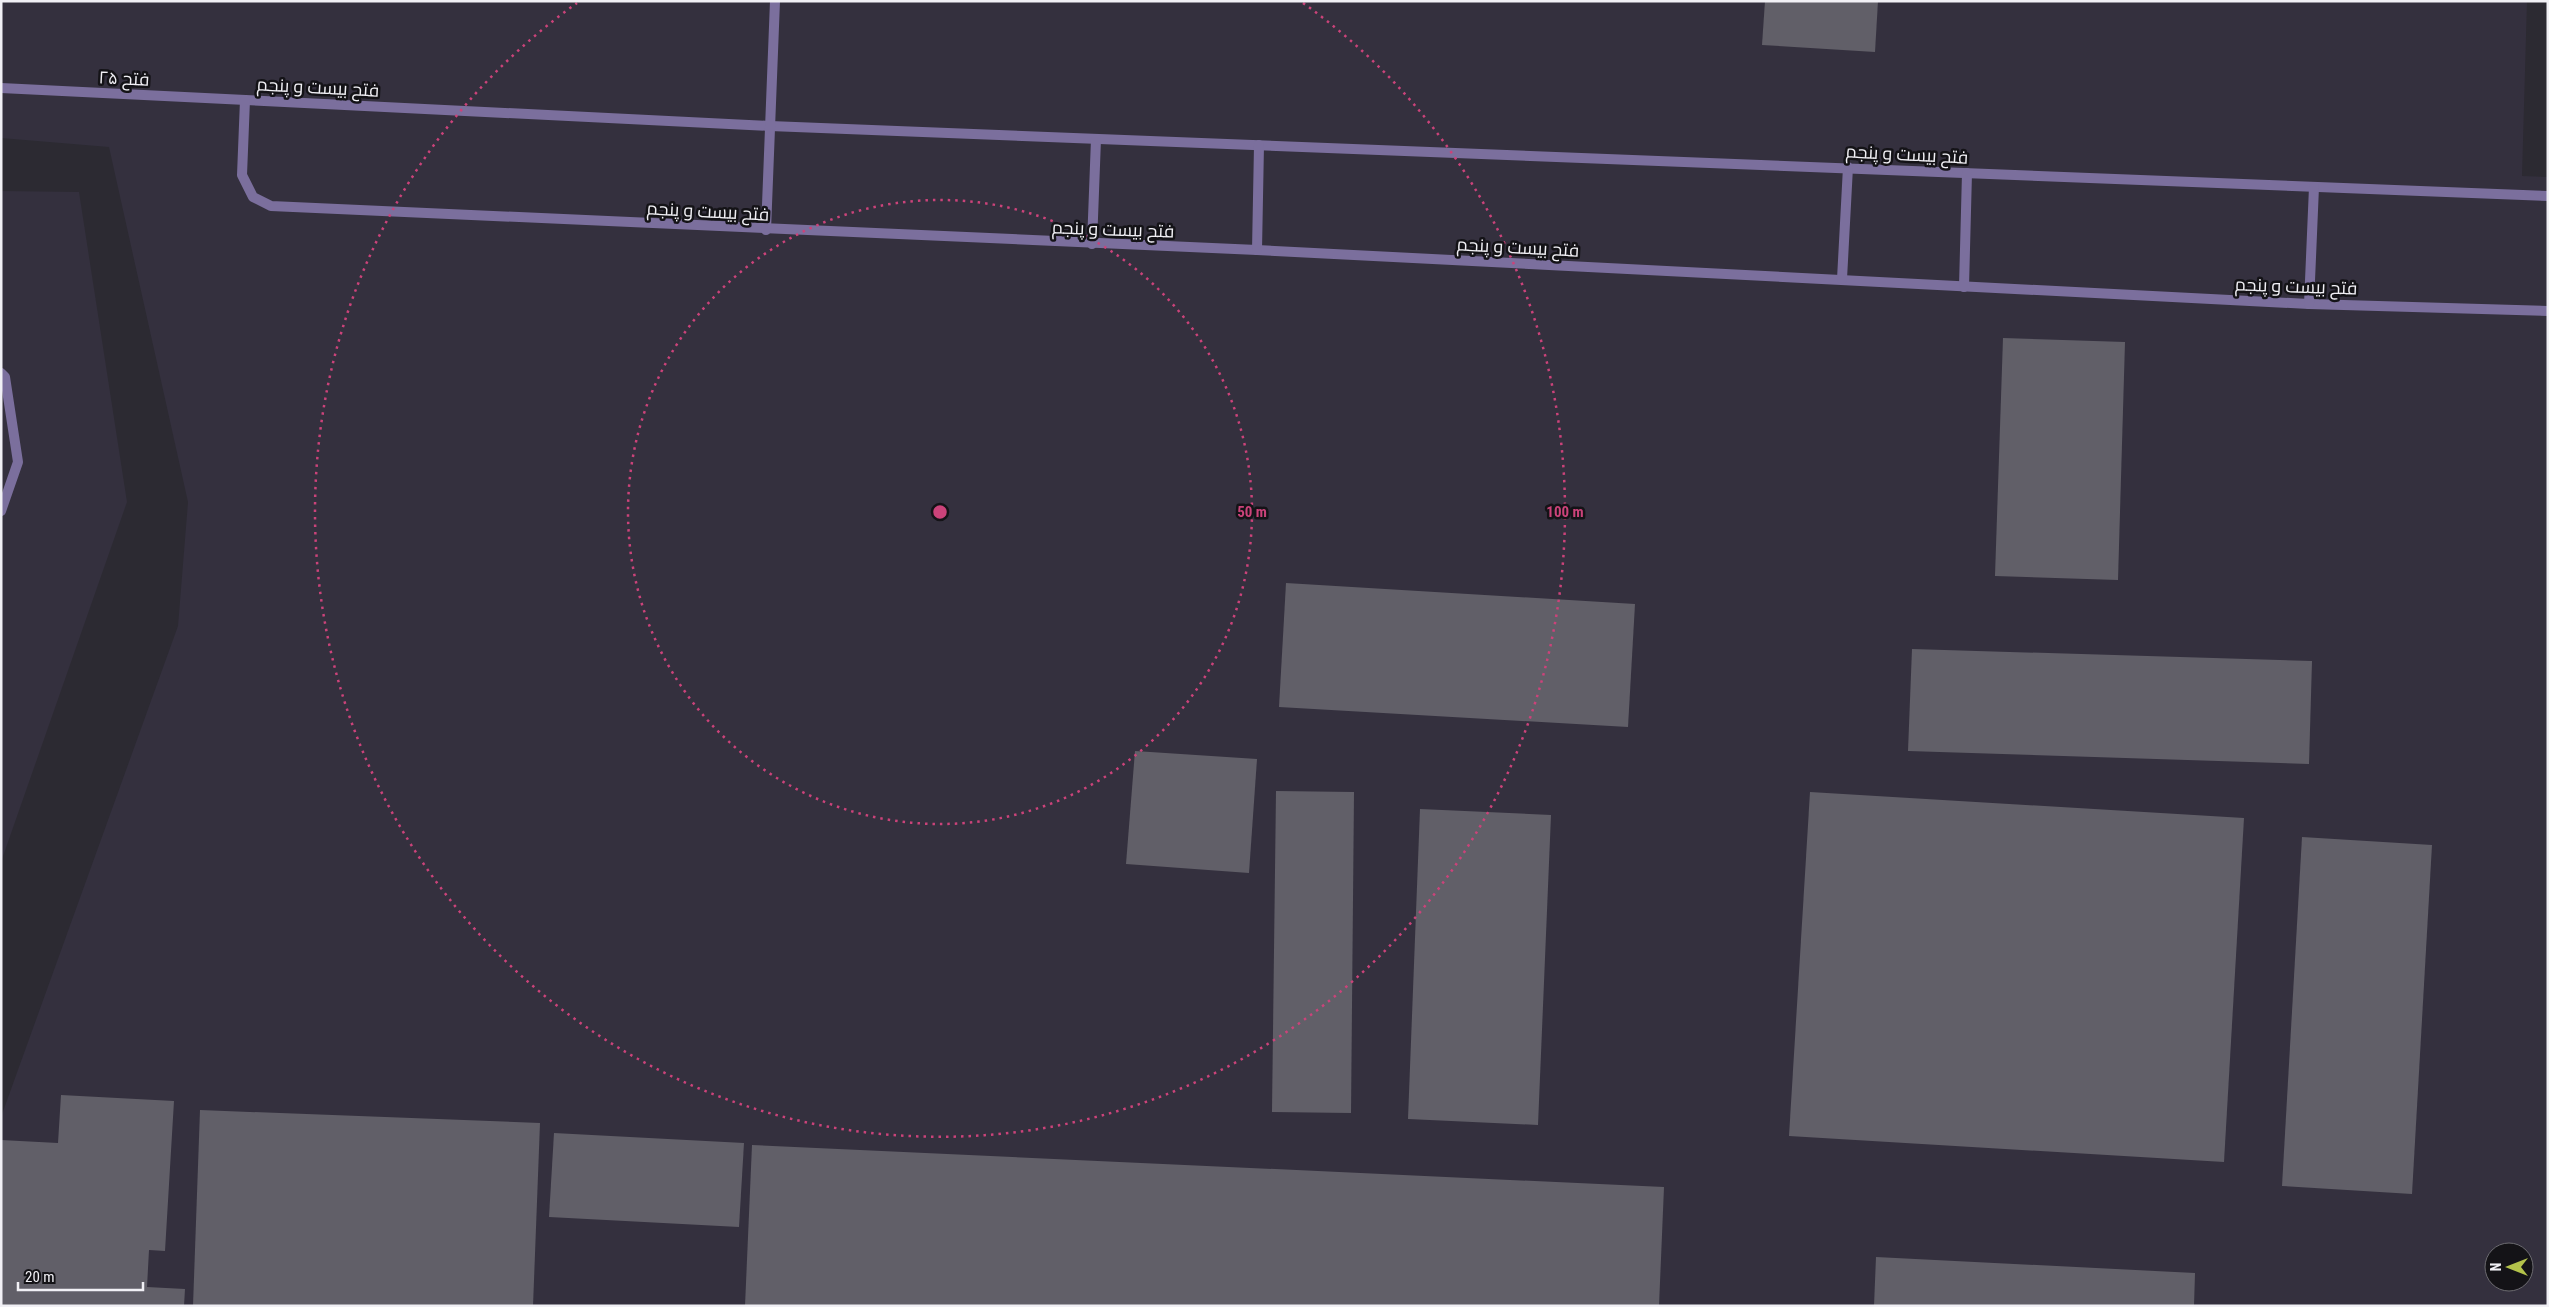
<svg xmlns="http://www.w3.org/2000/svg" width="2549" height="1307" viewBox="0 0 2549 1307" font-family="'Roboto Condensed',Cairo,sans-serif">
<style>
.built{fill:#34303e;fill-rule:evenodd}
.building{fill:#615f68}
.lines{fill:none;stroke-linecap:round;stroke-linejoin:round}
.service{stroke:#7b6f9d;stroke-width:10}
.ring{fill:none;stroke:#cb437a;stroke-width:2.5;stroke-dasharray:2.5 5}
.labels{text-anchor:middle;dominant-baseline:central;stroke-width:5;stroke-linejoin:round;paint-order:stroke}
.street-label{font-size:18px;fill:#f1f0f5;stroke:#141317}
.centre{fill:#cb437a;stroke:#141317;stroke-width:2.5}
.ring-label{font-size:15px;text-anchor:middle;font-weight:bold;fill:#cb437a;stroke:#141317;stroke-width:5;stroke-linejoin:round;paint-order:stroke}
</style>
<rect width="100%" height="100%" fill="#2c2a32"/>
<g class="built">
<path d="M1 1H2527L2522 176 2548 177V1306H1V1117L178 626 188 502 109 147 1 138ZM2494 1252H2524V1282H2494Z"/>
<path d="M1 191 79 192 127 502 1 862Z"/>
</g>
<g class="building">
<path d="M1765 1H1878L1875 52 1762 45Z"/>
<path d="M2003 338 2125 342 2118 580 1995 576Z"/>
<path d="M1286 583 1635 604 1628 727 1279 707Z"/>
<path d="M1912 649 2312 661 2309 764 1908 751Z"/>
<path d="M1135 751 1257 759 1249 873 1126 864Z"/>
<path d="M1276 791 1354 792 1351 1113 1272 1112Z"/>
<path d="M1810 792 2244 818 2224 1162 1789 1136Z"/>
<path d="M1420 809 1551 815 1538 1125 1408 1119Z"/>
<path d="M2302 837 2432 845 2412 1194 2282 1186Z"/>
<path d="M61 1095 174 1101 165 1251 149 1250 147 1287 185 1289 184 1306H1V1140L58 1143Z"/>
<path d="M200 1110 540 1123 533 1306H193Z"/>
<path d="M554 1133 744 1143 739 1227 549 1217Z"/>
<path d="M752 1145 1664 1187 1659 1306H745Z"/>
<path d="M1876 1257 2195 1273 2194 1306H1874Z"/>
</g>
<g class="lines">
<g class="service">
<path d="M1 88 770 126 2548 196"/>
<path d="M245 100 242 175 253 197 271 206 1257 250 2309 304 2548 311"/>
<path d="M766 230 775 1"/>
<path d="M1092 244 1096 139"/>
<path d="M1257 250 1259 145"/>
<path d="M1842 279 1848 167"/>
<path d="M1964 287 1967 173"/>
<path d="M2309 304 2314 187"/>
<path d="M1 373 5 377 18 462 1 511"/>
</g>
</g>
<g class="ring">
<circle cx="940" cy="512" r="312"/>
<path d="M1303 3A625 625 0 1 1 577 3"/>
</g>
<g class="labels">
<g class="street-label">
<text transform="translate(124 78) rotate(3)">فتح ۲۵</text>
<text transform="translate(318 87) rotate(3)">فتح بیست و پنجم</text>
<text transform="translate(1907 154) rotate(3)">فتح بیست و پنجم</text>
<text transform="translate(708 211) rotate(3)">فتح بیست و پنجم</text>
<text transform="translate(1113 229) rotate(2)">فتح بیست و پنجم</text>
<text transform="translate(1518 247) rotate(3)">فتح بیست و پنجم</text>
<text transform="translate(2296 286) rotate(2)">فتح بیست و پنجم</text>
</g>
</g>
<circle cx="940" cy="512" r="8" class="centre"/>
<g class="ring-label">
<text x="1252" y="517">50 m</text>
<text x="1565" y="517">100 m</text>
</g>
<rect width="2549" height="1307" fill="none" stroke="#f1f0f5" stroke-width="5"/>
<g transform="translate(2509 1267) rotate(270)"><circle r="24" fill="#141317" stroke="#6c6b70"/>
<path d="M0-4L9 19L0 12L-9 19Z" fill="#b3c24b"/>
<text y="-8" font-size="14" font-weight="bold" text-anchor="middle" fill="#f1f0f5">N</text>
</g>
<path d="M18 1282v8h125v-8" fill="none" stroke="#f1f0f5" stroke-width="2.5"/>
<text x="25" y="1282" font-size="15" fill="#f1f0f5" stroke="#141317" stroke-width="4" paint-order="stroke">20 m</text>
</svg>
